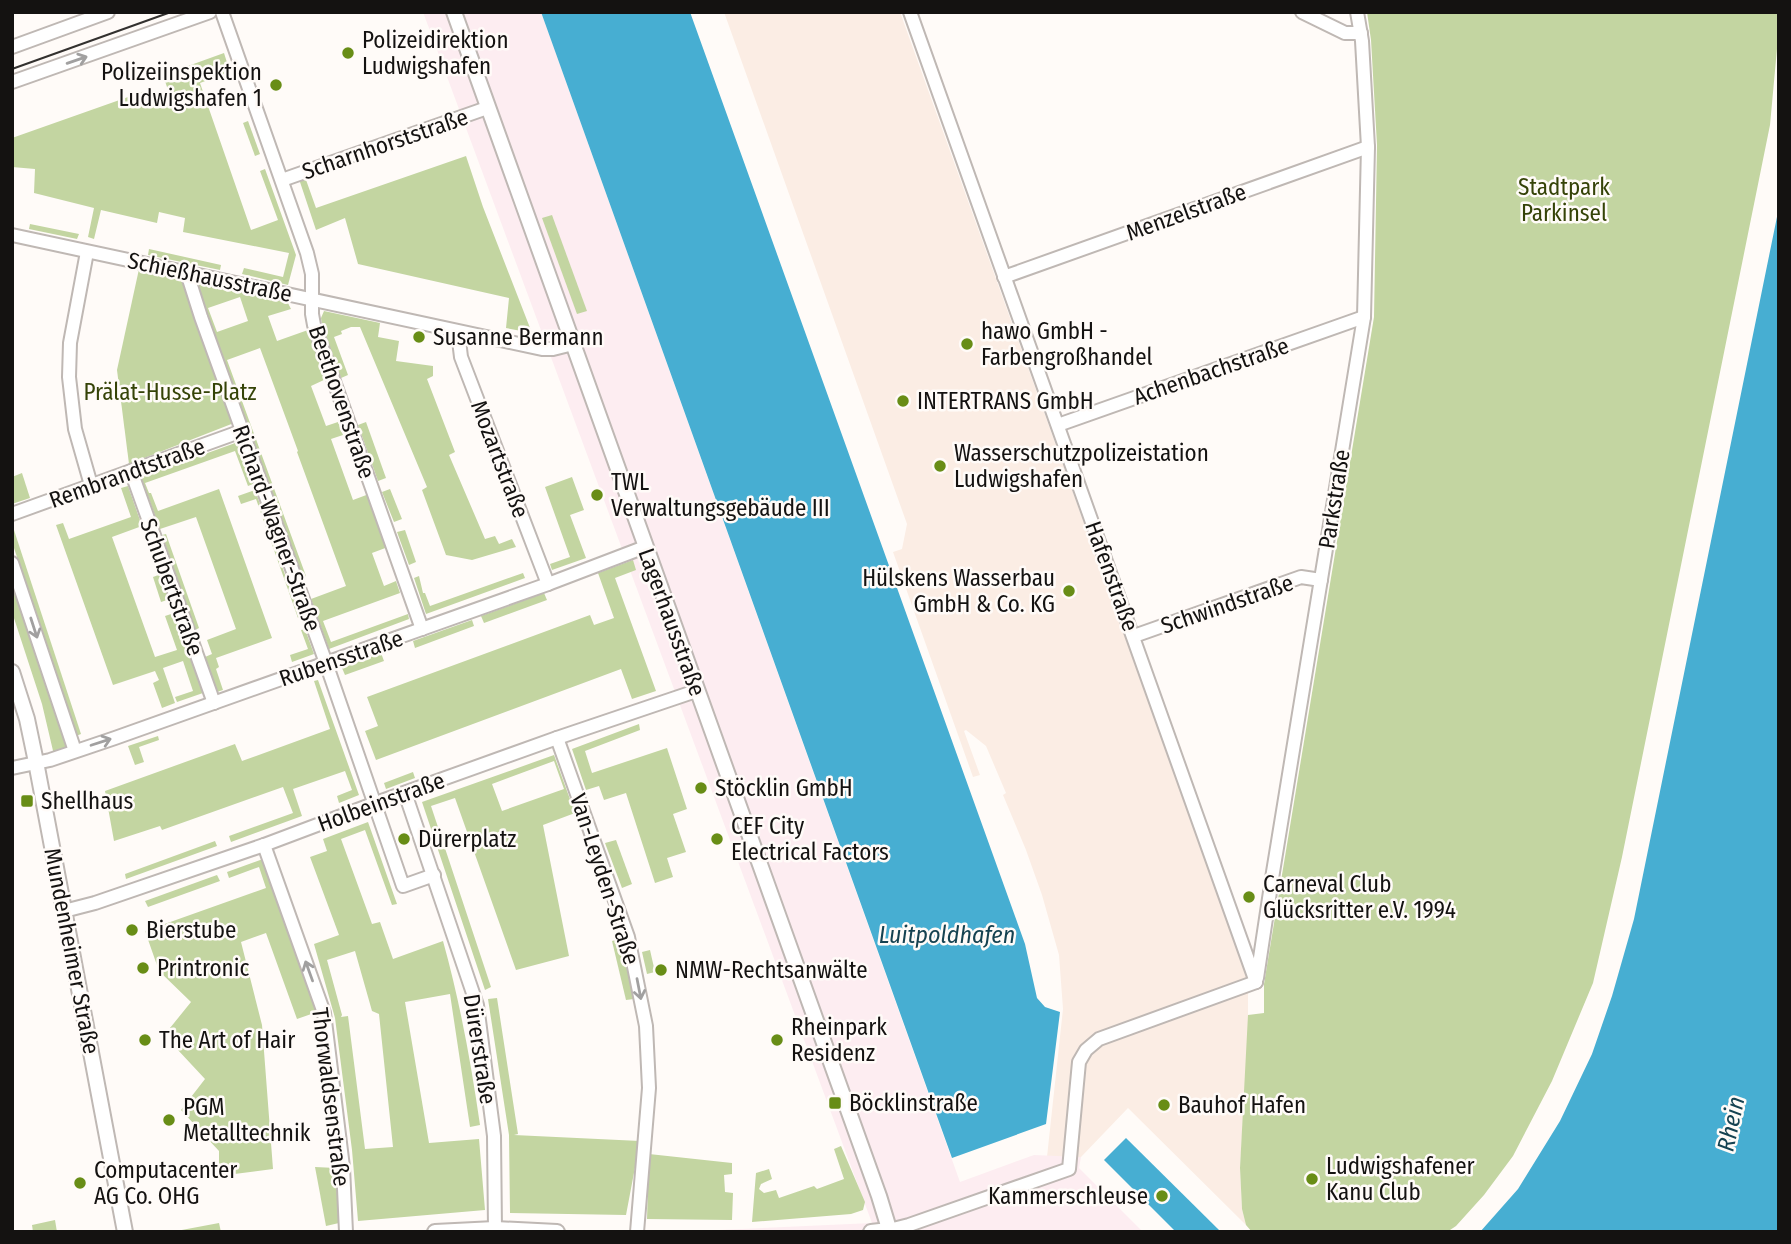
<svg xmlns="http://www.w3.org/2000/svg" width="1791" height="1244" viewBox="0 0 1791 1244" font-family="'Fira Sans Condensed',sans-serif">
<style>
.built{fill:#fbede4}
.industrial{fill:#fdedf1}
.green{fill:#c3d5a1;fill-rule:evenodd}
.water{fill:#47aed2}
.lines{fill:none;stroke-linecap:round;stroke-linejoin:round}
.minor-casing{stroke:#bfb8b4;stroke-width:16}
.tertiary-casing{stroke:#bfb8b4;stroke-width:18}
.minor{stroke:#fff;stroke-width:12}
.tertiary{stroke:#fff;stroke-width:14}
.tram{stroke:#33312f;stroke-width:2}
.oneway{stroke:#a1a0a0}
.poi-dot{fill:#688d16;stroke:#fffbf8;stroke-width:2.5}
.labels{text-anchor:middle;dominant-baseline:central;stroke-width:5;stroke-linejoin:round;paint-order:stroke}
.poi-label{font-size:23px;fill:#141211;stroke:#fffbf8;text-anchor:start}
.street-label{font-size:23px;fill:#141211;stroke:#fffbf8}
.park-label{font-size:23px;fill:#354307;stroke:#fffbf8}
.water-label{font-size:24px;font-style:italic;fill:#154251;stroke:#fffbf8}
</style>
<rect width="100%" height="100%" fill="#fffbf8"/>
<path class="built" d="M724 12H900L1248 979V1038L1240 1168 1242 1209 1246 1225 1128 1108 1081 1157H1047L1063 1009 1059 955 1042 895 1026 850 1003 795 1006 793 986 746 966 730 964 731 980 775 973 777 893 552 902 549 907 524Z"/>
<path class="industrial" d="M423 12H541L960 1182 1034 1155 1081 1157 1079 1168 1143 1232H674L872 1223Z"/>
<g class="green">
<path d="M1367 12H1779L1778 38 1770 125 1622 857 1593 983 1552 1081 1513 1156 1484 1195 1456 1226 1447 1232H1252L1246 1225 1242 1209 1240 1168 1248 1015 1264 1013V984L1374 317 1377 145 1371 40Z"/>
<path d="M224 53 230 72 200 83 251 230 278 220 260 171 265 169 296 255 288 285 242 274 244 268 283 277 289 253 183 232 185 218 159 212 157 223 101 210 94 239 88 237 94 208 34 193 35 169 12 167V138L145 91 152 105 171 99 163 75Z"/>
<path d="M248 121 260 154 255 156 243 123Z"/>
<path d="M466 156 483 207 532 333 506 328 509 298 358 264 345 218 316 230 299 179 305 177 316 208Z"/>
<path d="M552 215 587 311 577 314 542 218Z"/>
<path d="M30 224 79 234 77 239 29 229Z"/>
<path d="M149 249 221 265 220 270 148 255Z"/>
<path d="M139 269 184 279 234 423 129 464 117 370Z"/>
<path d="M199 283 288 303 291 309 268 316 277 341 308 330 326 379 311 386 326 426 338 422 343 435 331 439 353 500 369 494 388 547 372 553 384 586 396 581 400 593 323 621 331 642 408 614 409 619 329 649 311 599 346 586 297 452 298 451 260 348 227 360 306 576 303 578 195 284ZM240 297 248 321 217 332 208 308Z"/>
<path d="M324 311 380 323 378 337 399 341 396 361 433 366V376L427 379 455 452 449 455 485 539 495 536 499 544 512 539 516 547 472 560 446 555 422 490 427 487 360 327H351L341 331 342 334 334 337 348 375 341 378 322 325 321 318Z"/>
<path d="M366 422 386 478 378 481 358 425Z"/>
<path d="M238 442 253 484 248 486 235 451 145 483 149 493H151L158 511 219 489 272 638 216 658 219 667 216 669 223 690 217 692 205 657 212 654 207 640 236 629 196 517 160 529 141 477Z"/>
<path d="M22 473 30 498 12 504V477Z"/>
<path d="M572 477 584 510 570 515 586 558 552 570 550 564 570 557 545 487Z"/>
<path d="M128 486 142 526 112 537 155 657 177 650 165 616 174 613 203 693 177 702 175 697 193 691 183 661 163 668 175 703 162 708 153 683 159 680 155 671 113 685 56 525 63 523 69 539 131 517 121 488Z"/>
<path d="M390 489 402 519 394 522 382 492Z"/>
<path d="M255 490 300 617 298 618 256 499 241 504 238 496Z"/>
<path d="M12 524 81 734 76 736 12 542Z"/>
<path d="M405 530 416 562 409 565 397 532Z"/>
<path d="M166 534 199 628 195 630 162 535Z"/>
<path d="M633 560 636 570 615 578 656 691 632 699 621 669 376 760 365 731 378 726 367 697 590 615 594 625 614 618 598 573Z"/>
<path d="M523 573 525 578 426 614 414 578 419 576 423 593H425L430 606Z"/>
<path d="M161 574 170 599 161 602 153 577Z"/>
<path d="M12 578 69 750 54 755 42 704 12 612Z"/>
<path d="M544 593 547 600 484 623 481 616Z"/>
<path d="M472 620 474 626 415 648 413 641Z"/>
<path d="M305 629 314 654 292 662 290 655 308 649 301 630Z"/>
<path d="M381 653 384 661 345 675 342 668Z"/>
<path d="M318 680 359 795 339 803 337 796 352 790 345 771 293 789 302 816 231 842 229 836 293 813 283 787 162 830 160 826 114 841 105 791 235 744 242 761 330 729 314 681Z"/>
<path d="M639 724 640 730 585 751 592 773 667 748 687 809 673 814 686 852 667 858 673 877 655 883 626 793 604 800 599 786 586 790 572 749Z"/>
<path d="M158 736 159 740 139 747 144 762 135 765 128 746Z"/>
<path d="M554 755 575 813 543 825 569 956 516 970 455 798 431 806 491 987 485 990 422 802ZM554 761 564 789 502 811 492 784Z"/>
<path d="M413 772 415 778 386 789 384 783Z"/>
<path d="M368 822 397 904 392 905 365 830 341 839 372 924 380 922 393 959 443 941C460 1002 471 1063 480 1125L470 1127 450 994 405 1002 429 1143 479 1139 485 1210 358 1221 352 1150 335 1018 314 944 339 935 310 857 327 851 323 839ZM355 951 372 1011 379 1014 393 1147 365 1149 348 1016 341 1017 342 1015 327 960Z"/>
<path d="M616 840 632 884 622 888 605 843Z"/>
<path d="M215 841 217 846 126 879 125 874Z"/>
<path d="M263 859 317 1012 297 1019 266 933 241 942 262 1025 273 1169 219 1176V1151L181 1110 205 1079 177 1049 183 1039 170 1028 191 1002 159 971 145 931 266 888 259 867 229 878 227 872Z"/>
<path d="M217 875 220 881 148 907 145 901Z"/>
<path d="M620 939 634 999 626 1000 612 941Z"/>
<path d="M650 950 655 972 647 974 642 952Z"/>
<path d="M497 998 518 1134 514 1135 640 1141 626 1215 510 1213 509 1135 488 999Z"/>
<path d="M841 1146 865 1202 863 1210 851 1214 752 1222 756 1173 769 1169 772 1179 761 1184 759 1189 764 1193 776 1190 779 1198 814 1186 817 1189 844 1179 834 1149Z"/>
<path d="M649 1154 732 1163V1174L724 1175 725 1192 733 1193 732 1220 647 1219Z"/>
<path d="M315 1167 336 1168 339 1223 326 1226Z"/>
<path d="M55 1220 57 1232H33L32 1225Z"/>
<path d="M219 1223 221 1232H171Z"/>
</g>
<g class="water">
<path d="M541 12H690L1025 944 1037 998 1045 1007 1060 1012 1046 1124 952 1158Z"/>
<path d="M1779 207V1232H1480L1518 1189 1560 1121 1592 1054 1612 996 1634 919Z"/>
<path d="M1126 1138 1220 1231 1219 1232H1176L1104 1160Z"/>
</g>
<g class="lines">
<g class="minor-casing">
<g id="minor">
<path d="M222 12 307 253 312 274V314L314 325 422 629"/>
<path d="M910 12 1256 982"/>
<path d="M1302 12 1345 33H1361"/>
<path d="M12 47 108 12"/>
<path d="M12 82 210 12"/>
<path d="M282 180 487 108"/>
<path d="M12 235 542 349H553L573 344"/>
<path d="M87 252 70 343 69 377 75 429 91 485"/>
<path d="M187 273 201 317 326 663 403 886 434 875"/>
<path d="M1004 277 1368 147"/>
<path d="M458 332 461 357 548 584"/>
<path d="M1058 425 1364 317"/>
<path d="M131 471 214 703"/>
<path d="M12 514 242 431"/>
<path d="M12 563 75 751"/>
<path d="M1134 636 1301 577 1321 580"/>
<path d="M557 738 628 937 646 1026 649 1088 637 1232"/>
<path d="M12 768 50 760 115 738 548 584 645 547"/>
<path d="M405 793 477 1005 494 1136 495 1229"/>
<path d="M264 845 324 1013 343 1167 346 1232"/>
<path d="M64 911 95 903 264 845 373 804 557 738 696 691"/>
<path d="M1257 978 1273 872 1364 317 1368 147 1362 41 1357 12"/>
<path d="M889 1230 909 1225 1069 1169 1079 1062 1086 1050 1099 1039 1256 982"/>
</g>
</g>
<g class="tertiary-casing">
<g id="tertiary">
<path d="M454 12 879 1196 890 1232"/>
<path d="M12 672 27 719 36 762 125 1232"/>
<path d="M435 1232 495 1229 557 1232"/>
<path d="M871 1232 889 1230"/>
</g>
</g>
<use href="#minor" class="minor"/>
<use href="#tertiary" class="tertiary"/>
<path class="tram" d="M12 69 171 12"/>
</g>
<defs><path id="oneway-shaft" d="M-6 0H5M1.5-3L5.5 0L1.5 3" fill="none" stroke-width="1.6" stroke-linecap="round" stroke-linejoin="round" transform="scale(1.75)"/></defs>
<g class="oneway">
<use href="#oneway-shaft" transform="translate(77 60) rotate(-19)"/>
<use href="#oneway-shaft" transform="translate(34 628) rotate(72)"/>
<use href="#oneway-shaft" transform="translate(101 742) rotate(-18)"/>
<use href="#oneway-shaft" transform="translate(309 971) rotate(-110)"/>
<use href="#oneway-shaft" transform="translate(639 989) rotate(79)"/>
</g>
<g class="poi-dot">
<circle cx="348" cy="53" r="7"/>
<circle cx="276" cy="85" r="7"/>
<circle cx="419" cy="337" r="7"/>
<circle cx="967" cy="344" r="7"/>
<circle cx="903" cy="401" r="7"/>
<circle cx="940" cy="466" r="7"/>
<circle cx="597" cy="495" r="7"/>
<circle cx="1069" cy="591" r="7"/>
<circle cx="701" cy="788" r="7"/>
<rect x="20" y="794" width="14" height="14" rx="3.5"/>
<circle cx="404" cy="839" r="7"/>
<circle cx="717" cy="839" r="7"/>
<circle cx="1249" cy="897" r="7"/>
<circle cx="132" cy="930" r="7"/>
<circle cx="143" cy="968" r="7"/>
<circle cx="661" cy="970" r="7"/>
<circle cx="145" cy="1040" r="7"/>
<circle cx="777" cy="1040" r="7"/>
<rect x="828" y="1096" width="14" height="14" rx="3.5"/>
<circle cx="1164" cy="1105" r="7"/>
<circle cx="169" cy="1120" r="7"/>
<circle cx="1312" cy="1179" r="7"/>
<circle cx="80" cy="1183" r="7"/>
<circle cx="1162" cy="1196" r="7"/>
</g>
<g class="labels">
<g class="poi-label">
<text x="362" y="40">Polizeidirektion<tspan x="362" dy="26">Ludwigshafen</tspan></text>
<text x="262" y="72" text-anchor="end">Polizeiinspektion<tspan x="262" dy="26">Ludwigshafen 1</tspan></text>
<text x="981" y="331">hawo GmbH -<tspan x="981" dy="26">Farbengroßhandel</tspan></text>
<text x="433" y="337">Susanne Bermann</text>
<text x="917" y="401">INTERTRANS GmbH</text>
<text x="954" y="453">Wasserschutzpolizeistation<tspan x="954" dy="26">Ludwigshafen</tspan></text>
<text x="611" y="482">TWL<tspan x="611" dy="26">Verwaltungsgebäude III</tspan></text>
<text x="1055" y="578" text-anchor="end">Hülskens Wasserbau<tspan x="1055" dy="26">GmbH &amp; Co. KG</tspan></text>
<text x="715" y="788">Stöcklin GmbH</text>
<text x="41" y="801">Shellhaus</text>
<text x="731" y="826">CEF City<tspan x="731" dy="26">Electrical Factors</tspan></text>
<text x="418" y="839">Dürerplatz</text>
<text x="1263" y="884">Carneval Club<tspan x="1263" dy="26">Glücksritter e.V. 1994</tspan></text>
<text x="146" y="930">Bierstube</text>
<text x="157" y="968">Printronic</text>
<text x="675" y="970">NMW-Rechtsanwälte</text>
<text x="791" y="1027">Rheinpark<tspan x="791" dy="26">Residenz</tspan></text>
<text x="159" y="1040">The Art of Hair</text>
<text x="849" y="1103">Böcklinstraße</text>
<text x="1178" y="1105">Bauhof Hafen</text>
<text x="183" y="1107">PGM<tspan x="183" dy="26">Metalltechnik</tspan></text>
<text x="1326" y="1166">Ludwigshafener<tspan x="1326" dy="26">Kanu Club</tspan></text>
<text x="94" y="1170">Computacenter<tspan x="94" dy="26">AG Co. OHG</tspan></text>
<text x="1148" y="1196" text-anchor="end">Kammerschleuse</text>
</g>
<g class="street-label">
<text transform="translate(385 144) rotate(-19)">Scharnhorststraße</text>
<text transform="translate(1186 212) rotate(-20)">Menzelstraße</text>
<text transform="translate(210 277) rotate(12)">Schießhausstraße</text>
<text transform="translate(1211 371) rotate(-19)">Achenbachstraße</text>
<text transform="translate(342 402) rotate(71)">Beethovenstraße</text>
<text transform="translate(500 459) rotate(69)">Mozartstraße</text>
<text transform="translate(127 473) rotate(-20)">Rembrandtstraße</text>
<text transform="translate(1334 499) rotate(-81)">Parkstraße</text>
<text transform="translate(277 528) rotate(70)">Richard-Wagner-Straße</text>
<text transform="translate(1112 576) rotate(70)">Hafenstraße</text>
<text transform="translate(172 587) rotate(70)">Schubertstraße</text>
<text transform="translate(1227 604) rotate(-19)">Schwindstraße</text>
<text transform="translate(672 622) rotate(70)">Lagerhausstraße</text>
<text transform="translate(341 658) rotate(-19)">Rubensstraße</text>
<text transform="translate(381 802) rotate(-20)">Holbeinstraße</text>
<text transform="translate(605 879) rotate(72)">Van-Leyden-Straße</text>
<text transform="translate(72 951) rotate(79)">Mundenheimer Straße</text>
<text transform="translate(480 1049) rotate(81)">Dürerstraße</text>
<text transform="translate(331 1097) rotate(83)">Thorwaldsenstraße</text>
</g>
<g class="park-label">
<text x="1564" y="187">Stadtpark<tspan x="1564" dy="26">Parkinsel</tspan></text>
<text x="170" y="392">Prälat-Husse-Platz</text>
</g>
<g class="water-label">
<text x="947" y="935">Luitpoldhafen</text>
<text transform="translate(1731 1124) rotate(-78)">Rhein</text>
</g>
</g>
<rect width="1791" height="1244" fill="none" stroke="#141211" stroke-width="28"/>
</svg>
